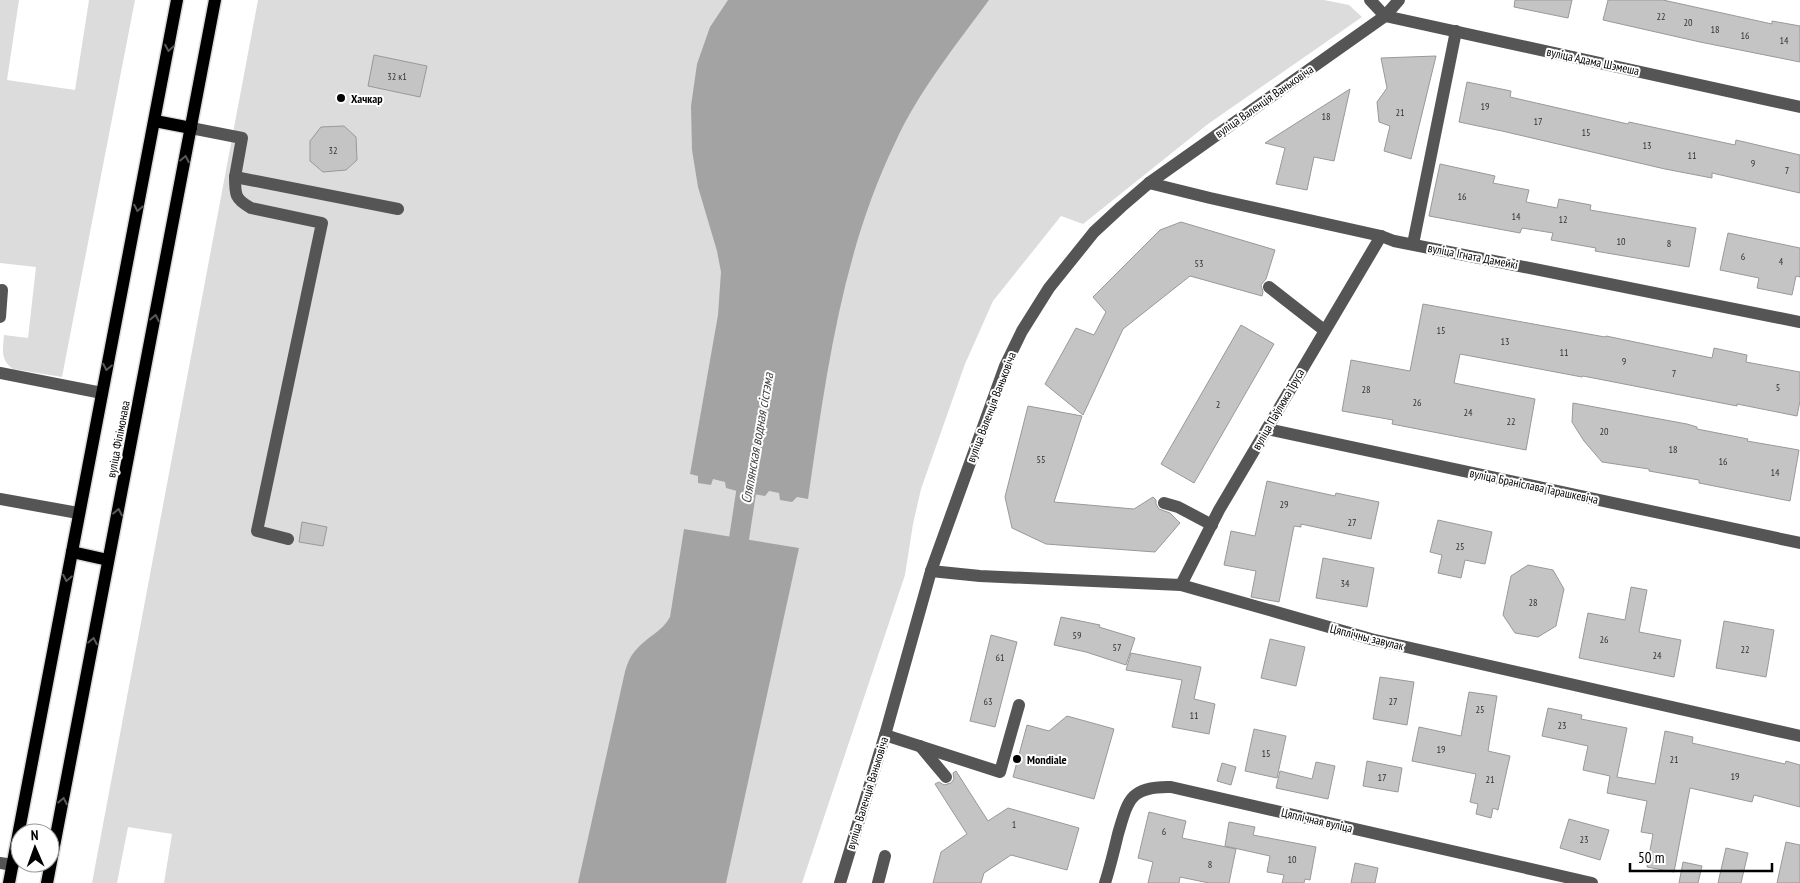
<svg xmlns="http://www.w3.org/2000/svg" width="1800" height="883" viewBox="0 0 1800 883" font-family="'PT Sans Narrow',sans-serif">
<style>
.green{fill:#dcdcdc}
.water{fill:#a3a3a3}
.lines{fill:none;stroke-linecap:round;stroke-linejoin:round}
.canal{stroke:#a3a3a3;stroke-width:20}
.building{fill:#c4c4c4;stroke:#999}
.major-casing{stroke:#dbdbdb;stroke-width:15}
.minor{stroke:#555;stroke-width:12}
.major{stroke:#000;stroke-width:12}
.oneway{stroke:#595959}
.poi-dot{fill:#000;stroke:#fff;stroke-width:2}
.labels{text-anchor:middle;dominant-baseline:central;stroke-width:4;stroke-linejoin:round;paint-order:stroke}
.number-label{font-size:10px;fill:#313131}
.street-label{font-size:12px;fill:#000;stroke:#fff}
.poi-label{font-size:12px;font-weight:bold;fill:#000;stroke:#fff;text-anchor:start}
.water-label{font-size:14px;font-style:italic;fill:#444;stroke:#fff}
</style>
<rect width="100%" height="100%" fill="#fff"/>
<g class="green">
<path d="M0 0H19L7 80 75 90 89 0H135L62 377 13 369C0 360 3 350 4 335L28 338 36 267 0 263Z"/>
<path d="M258 0H1324L1349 5 1362 17 1208 124 1083 224 1061 216 993 301 965 364 921 489 913 524 905 575 802 883H164L172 834 128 827 117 883H92Z"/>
</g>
<g class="water">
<path d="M728 0H989C956 45 918 92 895 143 841 255 826 377 808 499L797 497 792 502 780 500 779 493 769 491 765 496 753 494 751 487 742 485 737 491 726 488 725 482 713 479 711 485 698 483V476L690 474 718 315 721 272 717 251 698 187 692 150 691 106 697 64 710 27Z"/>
<path d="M684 529 799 548 726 883H578L624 676C626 667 629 658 635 651 646 637 662 632 670 617Z"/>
</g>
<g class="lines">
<path class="canal" d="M735 565 751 460"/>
</g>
<g class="building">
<path d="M1515 0H1572L1568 18 1514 7Z"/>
<path d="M1608 0H1663L1772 24V21L1800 26V62L1700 42 1603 20Z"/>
<path d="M374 55 427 66 420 97 368 86Z"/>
<path d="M1436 56 1411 159 1384 151 1390 126 1379 122 1377 102 1387 88 1381 58Z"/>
<path d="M1467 82 1511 91 1510 97 1628 124 1629 122 1735 145 1736 140 1800 155V193L1712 173V178L1665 169 1502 131 1459 122Z"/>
<path d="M1350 89 1334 161 1314 157 1307 190 1276 184 1285 148 1265 143Z"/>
<path d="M344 126 356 137 357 160 346 170 323 172 310 161V141L321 127Z"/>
<path d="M1440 164 1495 176 1493 183 1529 190 1526 202 1557 208 1559 199 1591 205 1590 210 1696 228 1689 267 1595 251 1596 248 1551 240 1553 233 1522 228 1520 233 1429 216Z"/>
<path d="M1181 222 1275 250 1266 279 1261 285 1263 292 1262 296 1190 276 1123 329 1083 415 1045 384 1076 328 1094 335 1106 312 1093 297 1160 230Z"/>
<path d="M1728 233 1800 248V277L1796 276 1792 295 1757 288 1759 278 1720 270Z"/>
<path d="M1423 304 1605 337 1606 336 1712 358 1714 348 1747 355 1746 362 1800 372V401L1797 416 1737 404V406L1583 376 1582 377 1460 354 1454 383 1535 399 1526 450 1392 424 1393 420 1342 411 1351 360 1410 371Z"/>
<path d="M1241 325 1274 344 1194 483 1161 464Z"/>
<path d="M1573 403 1687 424 1697 427V429L1748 439 1747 441 1799 450 1790 501 1699 483V480L1649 471V469L1602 462 1584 441 1572 422Z"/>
<path d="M1028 406 1082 416 1054 502 1134 509 1153 497 1156 500V504L1159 509 1170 513 1180 523 1155 552 1046 544 1012 528 1005 497Z"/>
<path d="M1267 481 1335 496 1336 493 1379 502 1371 539 1301 524V527L1294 526 1279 602 1251 597 1256 571 1224 565 1231 531 1255 536Z"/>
<path d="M1438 520 1492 532 1485 564 1465 560 1461 578 1438 573 1442 555 1430 552Z"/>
<path d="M302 522 327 527 323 546 299 542Z"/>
<path d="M1323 558 1374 568 1367 607 1316 598Z"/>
<path d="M1528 565 1553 570 1564 589 1556 626 1538 637 1515 633 1503 615 1511 576Z"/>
<path d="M1631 587 1647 590 1639 632 1681 640 1674 677 1579 658 1588 613 1625 620Z"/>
<path d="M1061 617 1100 625 1099 627 1135 638 1126 665 1086 652 1054 645Z"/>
<path d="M1724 621 1774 630 1766 677 1716 668Z"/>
<path d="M991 635 1017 642 995 727 970 721Z"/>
<path d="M1270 639 1305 647 1296 686 1261 678Z"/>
<path d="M1131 653 1201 667 1194 699 1215 704 1209 734 1172 727 1182 680 1126 670Z"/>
<path d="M1380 677 1414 682 1407 725 1373 719Z"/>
<path d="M1469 692 1497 696 1488 751 1510 756 1498 810 1493 808 1491 818 1476 814 1478 804 1470 802 1476 774 1412 761 1419 727 1461 736Z"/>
<path d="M1548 708 1582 715 1581 719 1627 728 1617 777 1655 784 1665 731 1693 737 1692 743 1785 764 1786 761 1800 765V807L1754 795 1752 802 1690 788 1674 872 1647 867 1653 834 1641 832 1647 801 1607 793 1610 776 1583 770 1588 746 1542 736Z"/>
<path d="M1067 716 1114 729 1094 799 1013 777 1027 725 1049 731Z"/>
<path d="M1254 729 1286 736 1277 778 1245 771Z"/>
<path d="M1367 761 1402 768 1398 792 1363 786Z"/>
<path d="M1316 762 1335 766 1328 799 1276 788 1280 771 1312 779Z"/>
<path d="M1222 763 1236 767 1231 785 1217 781Z"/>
<path d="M956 771 988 821 1008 808 1079 828 1067 870 1011 855 984 873 981 883H933L941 852 967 834 935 784 939 782 944 785 951 783 954 779 953 773Z"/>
<path d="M1149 812 1186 821 1182 838 1236 849 1229 883H1209L1180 877 1179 883H1148L1153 862 1138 858Z"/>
<path d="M1569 819 1609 830 1600 860 1560 848Z"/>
<path d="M1229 822 1255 827 1253 835 1316 847 1310 880 1305 879 1304 883H1282L1284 875 1267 872 1270 856 1225 846Z"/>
<path d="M1786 842 1800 845V883H1777Z"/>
<path d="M1726 848 1748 853 1741 883H1718Z"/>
<path d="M1683 862 1702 866 1698 883H1679Z"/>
<path d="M1355 863 1378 868 1375 883H1351Z"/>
</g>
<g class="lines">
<g class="major-casing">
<g id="major">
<path d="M155 121 191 128"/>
<path d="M72 552 108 560"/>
<path d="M9 883 177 0"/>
<path d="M47 883 215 0"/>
</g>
</g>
<g class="minor">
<path d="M1370 0 1385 16 1800 107"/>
<path d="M191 128 242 138 235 177 398 209"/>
<path d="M235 177C235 195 235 199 251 208L322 223 257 531 288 539"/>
<path d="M1149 183 1210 198 1381 236 1394 241 1800 322"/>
<path d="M1413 244 1456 31"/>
<path d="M1269 287 1324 330"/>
<path d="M0 317 2 290"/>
<path d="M0 373 102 393"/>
<path d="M1267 429 1800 543"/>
<path d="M0 499 78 513"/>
<path d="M1164 503 1178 507 1212 525"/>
<path d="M931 571 980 576 1181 585 1371 639 1800 736"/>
<path d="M1181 585 1219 510 1381 236"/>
<path d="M885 735 1000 772 1019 705"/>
<path d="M920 746 946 777"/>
<path d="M0 863 13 865"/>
<path d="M840 883 885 735 931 571 1005 366 1022 331 1049 288 1094 232 1121 207 1149 183 1385 16 1399 0"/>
<path d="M878 883 885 856"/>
<path d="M1105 883C1110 867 1114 851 1118 834 1128 800 1130 786 1171 787L1592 883"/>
</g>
<use href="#major" class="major"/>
</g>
<defs><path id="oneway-chevron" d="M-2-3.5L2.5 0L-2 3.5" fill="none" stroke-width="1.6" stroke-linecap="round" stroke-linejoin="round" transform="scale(1.25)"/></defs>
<g class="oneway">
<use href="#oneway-chevron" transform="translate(169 48) rotate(100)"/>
<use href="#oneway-chevron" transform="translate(185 159) rotate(-79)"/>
<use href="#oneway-chevron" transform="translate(138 208) rotate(101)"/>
<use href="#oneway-chevron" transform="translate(155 318) rotate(-79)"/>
<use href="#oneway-chevron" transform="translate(107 367) rotate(101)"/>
<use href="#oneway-chevron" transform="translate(118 512) rotate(-79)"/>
<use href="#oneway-chevron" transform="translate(67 578) rotate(101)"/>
<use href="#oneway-chevron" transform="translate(93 641) rotate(-79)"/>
<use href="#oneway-chevron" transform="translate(63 801) rotate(-79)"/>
</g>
<g class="poi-dot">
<circle cx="341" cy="98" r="5"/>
<circle cx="1017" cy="759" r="5"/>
</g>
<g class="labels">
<g class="number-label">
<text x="1661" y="16">22</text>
<text x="1688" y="22">20</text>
<text x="1715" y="29">18</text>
<text x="1745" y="35">16</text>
<text x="1784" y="40">14</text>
<text x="397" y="76">32 к1</text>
<text x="1485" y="106">19</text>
<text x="1400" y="112">21</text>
<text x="1326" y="116">18</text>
<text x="1538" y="121">17</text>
<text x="1586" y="132">15</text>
<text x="1647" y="145">13</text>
<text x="333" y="150">32</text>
<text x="1692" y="155">11</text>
<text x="1753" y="163">9</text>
<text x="1787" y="170">7</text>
<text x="1462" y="196">16</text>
<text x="1516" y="216">14</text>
<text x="1563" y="219">12</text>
<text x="1621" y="241">10</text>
<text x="1669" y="243">8</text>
<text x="1743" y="256">6</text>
<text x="1781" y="261">4</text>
<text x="1199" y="263">53</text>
<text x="1441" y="330">15</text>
<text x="1505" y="341">13</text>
<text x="1564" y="352">11</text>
<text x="1624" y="361">9</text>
<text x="1674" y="373">7</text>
<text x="1778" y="387">5</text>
<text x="1366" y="389">28</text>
<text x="1417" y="402">26</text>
<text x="1218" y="404">2</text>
<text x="1468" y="412">24</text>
<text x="1511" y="421">22</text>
<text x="1604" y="431">20</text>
<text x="1673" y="449">18</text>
<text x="1041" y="459">55</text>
<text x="1723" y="461">16</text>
<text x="1775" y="472">14</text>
<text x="1284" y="504">29</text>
<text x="1352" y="522">27</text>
<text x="1460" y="546">25</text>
<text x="1345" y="583">34</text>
<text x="1533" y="602">28</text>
<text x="1077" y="635">59</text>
<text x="1604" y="639">26</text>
<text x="1117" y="647">57</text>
<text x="1745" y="649">22</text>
<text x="1657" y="655">24</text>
<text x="1000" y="657">61</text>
<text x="988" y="701">63</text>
<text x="1393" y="701">27</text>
<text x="1480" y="709">25</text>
<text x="1194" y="715">11</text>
<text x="1562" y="725">23</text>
<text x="1441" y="749">19</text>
<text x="1266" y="753">15</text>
<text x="1674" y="759">21</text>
<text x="1735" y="776">19</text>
<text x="1382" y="777">17</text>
<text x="1490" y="779">21</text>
<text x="1014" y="824">1</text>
<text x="1164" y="831">6</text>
<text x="1584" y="839">23</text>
<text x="1292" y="859">10</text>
<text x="1210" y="864">8</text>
</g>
<g class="street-label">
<text transform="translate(1593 61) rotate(12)">вуліца Адама Шэмеша</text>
<text transform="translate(1264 101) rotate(-35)">вуліца Валенція Ваньковіча</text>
<text transform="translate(1473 256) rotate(11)">вуліца Ігната Дамейкі</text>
<text transform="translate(991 407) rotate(-69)">вуліца Валенція Ваньковіча</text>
<text transform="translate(1278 409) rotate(-60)">вуліца Паўлюка Труса</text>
<text transform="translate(118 439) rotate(-79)">вуліца Філімонава</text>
<text transform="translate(1534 486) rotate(12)">вуліца Браніслава Тарашкевіча</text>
<text transform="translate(1367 637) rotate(14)">Цяплічны завулак</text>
<text transform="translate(867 793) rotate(-73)">вуліца Валенція Ваньковіча</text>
<text transform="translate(1317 820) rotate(13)">Цяплічная вуліца</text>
</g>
<g class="poi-label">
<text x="351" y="98">Хачкар</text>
<text x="1027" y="759">Mondiale</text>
</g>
<g class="water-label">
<text transform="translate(757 438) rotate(-80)">Сляпянская водная сістэма</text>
</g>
</g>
<g transform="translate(35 848) rotate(358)"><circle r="24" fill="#ffffff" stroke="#999999"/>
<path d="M0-4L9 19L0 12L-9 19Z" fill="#000000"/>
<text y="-8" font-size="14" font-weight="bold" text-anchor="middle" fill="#000000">N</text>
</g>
<path d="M1630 863v8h142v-8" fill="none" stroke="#000000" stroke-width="2.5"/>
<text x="1638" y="863" font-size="15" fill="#000000" stroke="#ffffff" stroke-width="4" paint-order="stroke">50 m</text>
</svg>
